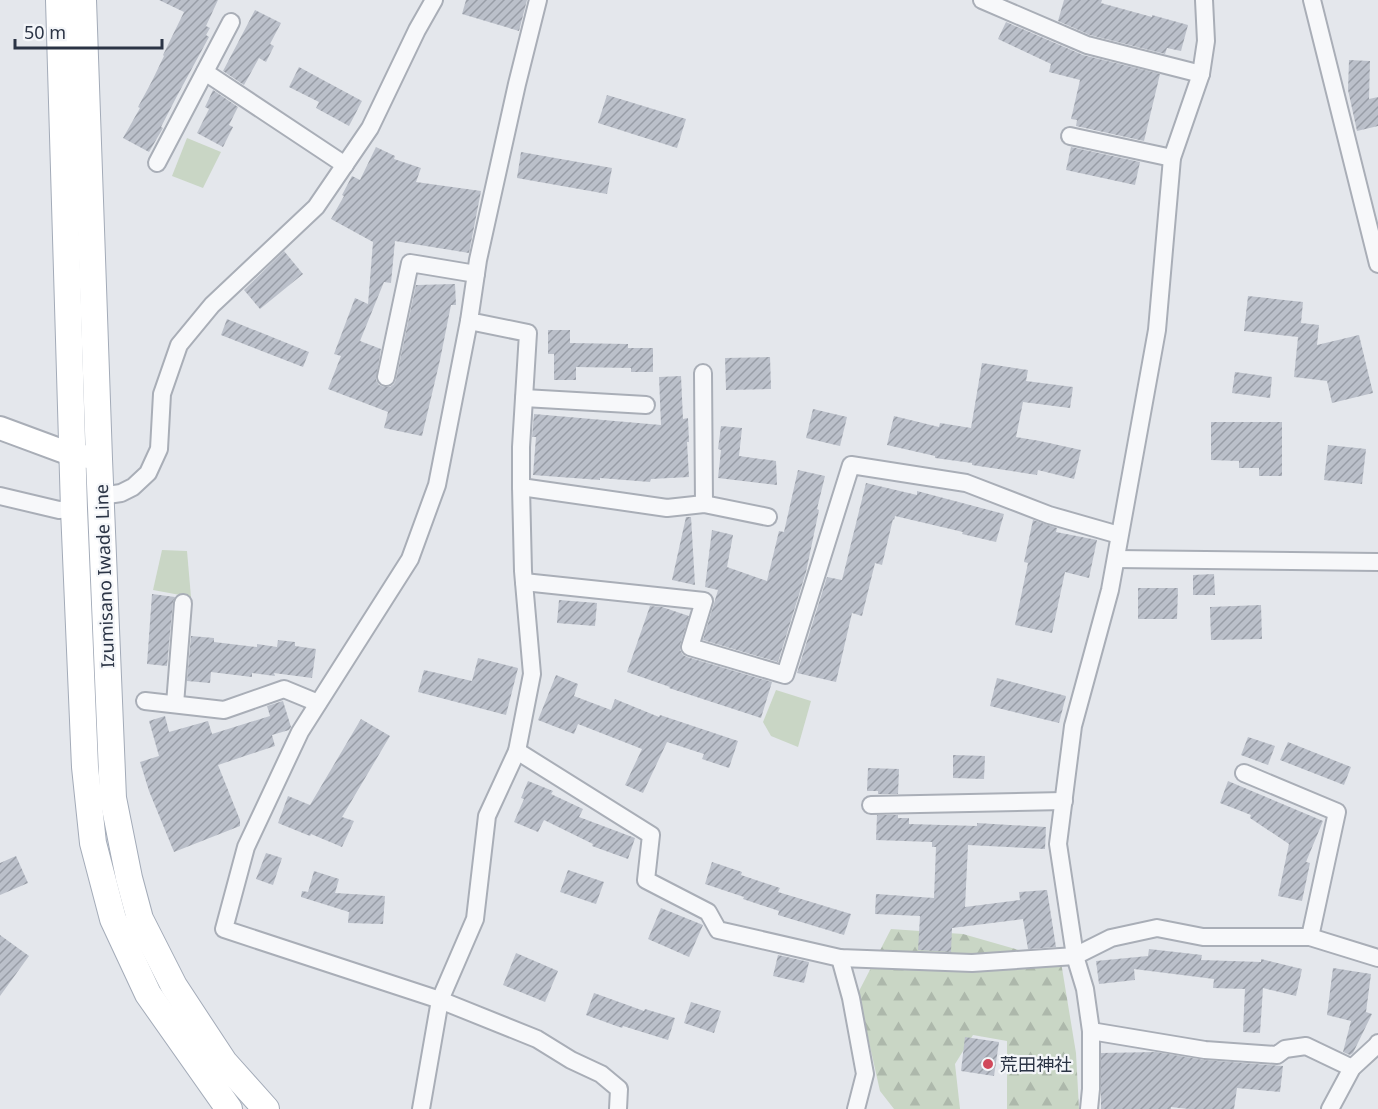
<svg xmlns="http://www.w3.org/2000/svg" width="1378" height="1109" viewBox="0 0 1378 1109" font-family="'Noto Sans','Noto Sans JP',sans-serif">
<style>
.forest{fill:url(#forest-firs)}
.park{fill:#c9d6c5}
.building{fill:url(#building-hatch)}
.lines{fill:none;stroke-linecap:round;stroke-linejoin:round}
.street-casing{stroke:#a9aeb7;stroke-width:20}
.secondary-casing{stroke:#a9aeb7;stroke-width:26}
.primary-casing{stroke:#a3abb8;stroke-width:28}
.street{stroke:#f7f8fa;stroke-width:16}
.secondary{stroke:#fff;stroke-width:22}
.primary{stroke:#fff;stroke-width:26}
.poi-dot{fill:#d1495b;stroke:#f4f6f9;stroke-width:2}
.labels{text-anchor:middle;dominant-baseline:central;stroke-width:4.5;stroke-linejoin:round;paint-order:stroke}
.street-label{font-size:18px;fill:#2b3445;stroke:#f4f6f9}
.poi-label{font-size:18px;fill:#2b3445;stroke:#f4f6f9;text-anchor:start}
</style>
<defs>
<pattern id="forest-firs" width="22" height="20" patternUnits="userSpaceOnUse" patternTransform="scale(1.5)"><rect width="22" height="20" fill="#c9d6c5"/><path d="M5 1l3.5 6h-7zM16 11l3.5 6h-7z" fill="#adb8ab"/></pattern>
<pattern id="building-hatch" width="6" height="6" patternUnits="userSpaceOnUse" patternTransform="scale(1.5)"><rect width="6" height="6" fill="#bbc0ca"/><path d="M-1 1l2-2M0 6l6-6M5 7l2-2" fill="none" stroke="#989da6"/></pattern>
</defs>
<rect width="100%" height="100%" fill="#e4e7ec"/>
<path class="forest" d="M891 929 963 934 1061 962 1076 1053 1079 1109H1007V1041L973 1035 955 1064 960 1109H894L880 1091 858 993Z"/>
<g class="park">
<path d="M187 138 221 152 203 188 172 176Z"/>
<path d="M162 550 187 551 191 597 153 590Z"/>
<path d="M776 690 811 701 798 747 771 736 763 722Z"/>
</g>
<g class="building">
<path d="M159 0H218L206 26 210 28 206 35 209 37 177 96 161 127 163 128 149 152 123 138 140 108 138 107 152 81 164 56 163 55 184 12Z"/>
<path d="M466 0H527L519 31 462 14Z"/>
<path d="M1064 0H1102L1101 3 1152 17V15L1188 25 1181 51 1167 48 1165 54 1090 35 1058 21Z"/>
<path d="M255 10 281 23 270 44 274 46 266 62 259 58 244 85 223 71Z"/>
<path d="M1006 22 1083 55 1160 74 1144 141 1076 126 1077 120 1071 119 1080 80 1049 72 1051 64 998 39Z"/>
<path d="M1349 60 1370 61 1369 99 1378 97V126L1357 131 1348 90Z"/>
<path d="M299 67 362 101 349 126 316 108 319 102 289 87Z"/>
<path d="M213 90 238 107 229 125 233 127 223 147 197 133 209 109 205 107Z"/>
<path d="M607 95 686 119 677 148 598 123Z"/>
<path d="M376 147 395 156 394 159 421 168 416 182 481 191 469 253 395 241 391 283 384 282 360 341 381 349 376 380 379 385 384 387H390L394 384 396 379 416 285 455 284 456 305H451L440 360 422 436 384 428 388 412 328 389 341 356 334 354 355 298 368 304 373 242 331 219 344 196 342 195 352 176 360 180Z"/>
<path d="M1071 147 1140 162 1135 185 1066 170Z"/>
<path d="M521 152 612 168 607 194 517 178Z"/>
<path d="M284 251 303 274 260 309 244 290Z"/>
<path d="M1248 296 1303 302 1301 323 1319 325 1317 345 1359 335 1373 393 1332 403 1327 381 1294 377 1298 337 1244 331Z"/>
<path d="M227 319 309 352 303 367 221 335Z"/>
<path d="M548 330H570V343L628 344V348H653V372H631V368L576 367V380H554V354H548Z"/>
<path d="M770 357 771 389 726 390 725 358Z"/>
<path d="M982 363 1028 370 1026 381 1073 387 1070 408 1023 402 1016 437 1040 441 1081 450 1074 479 1038 470 1037 475 972 465V463L935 458V456L887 445 894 416 939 427 940 423 971 428Z"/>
<path d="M1235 372 1272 377 1270 398 1232 393Z"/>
<path d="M681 376 683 419 688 418 689 442H687L689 477 651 479 650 482 600 478V480L533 475 536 437H532L534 414 661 425 659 377Z"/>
<path d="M813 409 847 417 840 446 806 438Z"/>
<path d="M1211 422H1282V476H1259V468H1239V461L1211 460Z"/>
<path d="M721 426 742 428 739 456 776 461 777 485 718 478 721 450 718 449Z"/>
<path d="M1328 445 1366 449 1362 484 1324 480Z"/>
<path d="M798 470 825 476 817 509 819 510 806 572 778 662 703 640 718 590 705 587 712 530 733 535 727 567 767 581 779 531 784 532Z"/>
<path d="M866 483 917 495V491L1004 514 996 542 962 534 963 532 895 516 894 520 893 519 882 565 875 563 862 616 852 613 836 682 797 673 827 577 842 580Z"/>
<path d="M686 517H691L695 585 672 580Z"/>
<path d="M1033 520 1057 528 1056 532 1097 540 1089 578 1065 572 1052 633 1015 625 1028 563 1024 562Z"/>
<path d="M1214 574 1215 595H1193V575Z"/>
<path d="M1138 588H1178L1177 619H1138Z"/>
<path d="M152 594 175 597 173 602 167 666 147 664Z"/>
<path d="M559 600 597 603 595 626 557 623Z"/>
<path d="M1261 605 1262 639 1211 640 1210 607Z"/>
<path d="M650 606 662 607 689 616 680 645V650L683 655 687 657 772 682 761 718 669 688 670 687 627 672Z"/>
<path d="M191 636 214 638V642L257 647V644L277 647 278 640 295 642V646L316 649 312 678 274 673 275 676 252 673V677L211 672 210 683 187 681Z"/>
<path d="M478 658 518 668 506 715 418 692 424 670 472 681Z"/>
<path d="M556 675 578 684 574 696 611 710 615 699 659 717 660 715 738 741 729 768 702 759 704 754 667 742 643 793 625 785 642 749 578 724 574 734 538 720Z"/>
<path d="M997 678 1066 696 1059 723 990 706Z"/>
<path d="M283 701 291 727 289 730 272 735 275 746 218 765 240 820V826L174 852 149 791 140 762 159 756 149 721 165 716 169 732 208 721 212 734 270 716 267 706Z"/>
<path d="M361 719 390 736 342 817 354 821 342 847 311 834 310 836 278 823 288 796 310 805Z"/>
<path d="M1248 737 1275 746 1268 765 1241 755Z"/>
<path d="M1288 742 1351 767 1344 785 1280 760Z"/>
<path d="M953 755 985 756 984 779 953 778Z"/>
<path d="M868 768 899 769 898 794H878V791H867Z"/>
<path d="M528 781 553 791 551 794 583 809 579 817 635 838 628 859 592 846 593 844 544 820 538 832 514 822 524 799 521 798Z"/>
<path d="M1228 781 1323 821 1306 862 1310 863 1302 901 1278 896 1289 844 1250 818 1251 815 1220 803Z"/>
<path d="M877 815H898V818H909V824L977 826V823L1046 827 1045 849 968 845 965 907 1020 900 1019 892 1047 890 1056 947 1028 949 1023 919 952 928 951 952 918 950 920 916 875 914 876 894 934 898 936 847H932V842L876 840Z"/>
<path d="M266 853 282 858 273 885 256 879Z"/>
<path d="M16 856 28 883 0 895V863Z"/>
<path d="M712 862 742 872 741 875 780 888 778 892 851 914 844 935 778 915 779 911 743 899 744 897 705 884Z"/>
<path d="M568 870 604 882 596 904 560 892Z"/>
<path d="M314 871 339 879 335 893 385 896 383 924 348 923 349 912 301 897 302 891 308 892Z"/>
<path d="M661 908 703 925 689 957 648 939Z"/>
<path d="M0 935 29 956 0 996Z"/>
<path d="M1149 949 1202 955 1201 960 1261 962V959L1302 969 1296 996 1263 988 1260 1033 1243 1032 1245 989 1213 988 1214 979 1134 969 1135 980 1099 984 1096 961 1148 956Z"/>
<path d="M516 953 558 971 545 1002 503 985Z"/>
<path d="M778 955 809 962 804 983 773 976Z"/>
<path d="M1333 968 1371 974 1366 1012 1372 1014 1353 1053 1350 1055 1343 1052 1351 1021 1327 1015Z"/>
<path d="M594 993 644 1011 645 1009 675 1018 668 1040 623 1026 622 1028 586 1015Z"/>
<path d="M691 1002 721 1011 714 1033 684 1023Z"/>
<path d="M965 1037 999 1042 994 1076 961 1071Z"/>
<path d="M1156 1052 1204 1060 1283 1066 1280 1092 1237 1088 1234 1109H1189L1171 1107V1109H1101V1053Z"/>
</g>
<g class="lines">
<g class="street-casing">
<g id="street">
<path d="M982 0 1087 45 1201 74"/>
<path d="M1312 0 1378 264"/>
<path d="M205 72 345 165"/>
<path d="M1070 136 1172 158"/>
<path d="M157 163 231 22"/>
<path d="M469 321 437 485 410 559 300 732 246 847 224 929 440 1000 537 1039 571 1060 601 1074 619 1089 618 1109"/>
<path d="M703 373 704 504"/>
<path d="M386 377 410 263 476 274"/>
<path d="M524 398 646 405"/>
<path d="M521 487 667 508 704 504 768 517"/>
<path d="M0 496 59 510 74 509"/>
<path d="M101 496 121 493 133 487 148 473 159 449 162 394 179 345 212 305 316 207 370 128 417 30 434 0"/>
<path d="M1116 559 1378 562"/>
<path d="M524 582 704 601 690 647 785 675 851 465 966 483 1049 515 1119 535"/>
<path d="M145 701 224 710 284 689 318 703"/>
<path d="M175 704 183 603"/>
<path d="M517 751 651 835 646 880 708 912 718 930 840 958 972 963 1075 956 1111 938 1157 928 1203 937H1310L1378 958"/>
<path d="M1244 773 1337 812 1310 937"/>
<path d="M871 805 1064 801"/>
<path d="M840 958 851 998 865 1074 856 1109"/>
<path d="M1091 1031 1205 1050 1277 1055 1285 1049 1306 1046 1352 1068"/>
<path d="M421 1109 440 1000 475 919 487 816 517 751 532 674 523 571 521 487V447L528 333 469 321 478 260 517 84 538 0"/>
<path d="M1089 1109 1091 1089V1031L1085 989 1075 956 1058 844 1073 726 1110 590 1157 330 1172 158 1201 74 1206 41 1204 0"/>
<path d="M1330 1109 1352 1068 1377 1045 1378 1043"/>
</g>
</g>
<g class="secondary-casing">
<path id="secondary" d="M0 428 73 455 90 457"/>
</g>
<g class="primary-casing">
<g id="primary">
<path d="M59 0 74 509 85 767 93 843 113 919 148 994 229 1109"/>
<path d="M83 0 99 459 113 798 129 878 140 919 174 986 224 1062 266 1109"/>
</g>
</g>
<use href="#street" class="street"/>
<use href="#secondary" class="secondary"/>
<use href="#primary" class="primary"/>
</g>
<circle class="poi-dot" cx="988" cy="1064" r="6"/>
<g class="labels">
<g class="street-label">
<text transform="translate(104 576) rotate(-92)">Izumisano Iwade Line</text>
</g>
<g class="poi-label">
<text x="1000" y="1064">荒田神社</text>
</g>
</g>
<path d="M15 39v9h147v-9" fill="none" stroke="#2b3445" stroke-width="3"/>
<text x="24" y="39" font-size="18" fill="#2b3445" stroke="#f4f6f9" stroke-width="4.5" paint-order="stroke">50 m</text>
</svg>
